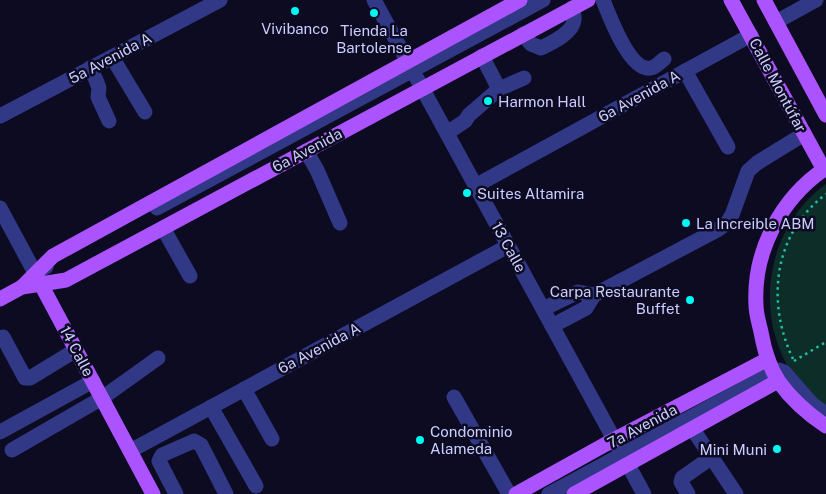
<svg xmlns="http://www.w3.org/2000/svg" width="826" height="494" viewBox="0 0 826 494" font-family="'Public Sans',sans-serif">
<style>
.green{fill:#0d2d28}
.lines{fill:none;stroke-linecap:round;stroke-linejoin:round}
.path{stroke:#21bea1;stroke-width:2.5;stroke-dasharray:2.5 4;stroke-linecap:butt}
.minor{stroke:#313886;stroke-width:15}
.major{stroke:#aa53ff;stroke-width:15}
.poi-dot{fill:#00f7f2;stroke:#0c0b22;stroke-width:2}
.labels{text-anchor:middle;dominant-baseline:central;stroke-width:5;stroke-linejoin:round;paint-order:stroke}
.poi-label{font-size:15px;fill:#cccdff;stroke:#0c0b22;text-anchor:start}
.street-label{font-size:15px;fill:#cccdff;stroke:#0c0b22}
</style>
<rect width="100%" height="100%" fill="#0c0b22"/>
<path class="green" d="M826 184V410C816 399 802 388 794 376 752 316 766 227 826 184Z"/>
<g class="lines">
<g class="path">
<path d="M793 359C766 302 773 234 826 194"/>
<path d="M794 361 826 342"/>
</g>
<g class="minor">
<path d="M374 0 644 494"/>
<path d="M603 0C609 15 630 72 651 68 656 67 660 62 664 59"/>
<path d="M776 22 816 0"/>
<path d="M523 34 531 44 541 48C551 43 573 33 574 20 575 17 573 12 572 8"/>
<path d="M482 56 499 89"/>
<path d="M112 57 145 112"/>
<path d="M90 68 96 80 99 88 98 97 109 121"/>
<path d="M685 71 728 147"/>
<path d="M0 116 220 0"/>
<path d="M447 133 465 121 469 115 499 89 524 78"/>
<path d="M306 151 317 170 340 223"/>
<path d="M475 186 751 35"/>
<path d="M0 208 35 273 46 267"/>
<path d="M157 208 543 0"/>
<path d="M163 228 190 276"/>
<path d="M543 309 578 292 594 295"/>
<path d="M552 326 586 308 594 295 717 230 727 223 732 215 748 171 757 163 804 134"/>
<path d="M3 337 25 378H30L76 350"/>
<path d="M244 389 272 439"/>
<path d="M454 397 509 494"/>
<path d="M211 407 256 486"/>
<path d="M692 428 736 494"/>
<path d="M0 432 93 381"/>
<path d="M12 450 102 398 158 358"/>
<path d="M130 451 508 246"/>
<path d="M176 494 159 461 162 455 194 441 201 445 226 494"/>
<path d="M549 494 774 372 779 370 784 372 812 404 826 414"/>
<path d="M688 494 681 482 682 478 712 457"/>
</g>
<g class="major">
<path d="M731 0 824 170"/>
<path d="M764 0 826 115"/>
<path d="M826 168C781 198 753 251 756 305 756 314 759 323 761 332 764 349 769 367 779 382 792 400 808 414 826 426"/>
<path d="M37 277 153 494"/>
<path d="M22 287 53 256 520 0"/>
<path d="M0 299 22 287 66 280 588 0"/>
<path d="M516 494 606 444 768 359"/>
<path d="M574 494 778 381"/>
</g>
</g>
<g class="poi-dot">
<circle cx="295" cy="11" r="5"/>
<circle cx="374" cy="13" r="5"/>
<circle cx="488" cy="101" r="5"/>
<circle cx="467" cy="193" r="5"/>
<circle cx="686" cy="223" r="5"/>
<circle cx="690" cy="300" r="5"/>
<circle cx="420" cy="440" r="5"/>
<circle cx="777" cy="449" r="5"/>
</g>
<g class="labels">
<g class="poi-label">
<text x="295" y="28" text-anchor="middle">Vivibanco</text>
<text x="374" y="30" text-anchor="middle">Tienda La<tspan x="374" dy="17">Bartolense</tspan></text>
<text x="498" y="101">Harmon Hall</text>
<text x="477" y="193">Suites Altamira</text>
<text x="696" y="223">La Increible ABM</text>
<text x="680" y="291" text-anchor="end">Carpa Restaurante<tspan x="680" dy="17">Buffet</tspan></text>
<text x="430" y="431">Condominio<tspan x="430" dy="17">Alameda</tspan></text>
<text x="767" y="449" text-anchor="end">Mini Muni</text>
</g>
<g class="street-label">
<text transform="translate(110 58) rotate(-28)">5a Avenida A</text>
<text transform="translate(778 85) rotate(62)">Calle Montúfar</text>
<text transform="translate(639 96) rotate(-29)">6a Avenida A</text>
<text transform="translate(307 150) rotate(-28)">6a Avenida</text>
<text transform="translate(509 247) rotate(61)">13 Calle</text>
<text transform="translate(319 348) rotate(-28)">6a Avenida A</text>
<text transform="translate(77 351) rotate(62)">14 Calle</text>
<text transform="translate(642 426) rotate(-28)">7a Avenida</text>
</g>
</g>
</svg>
